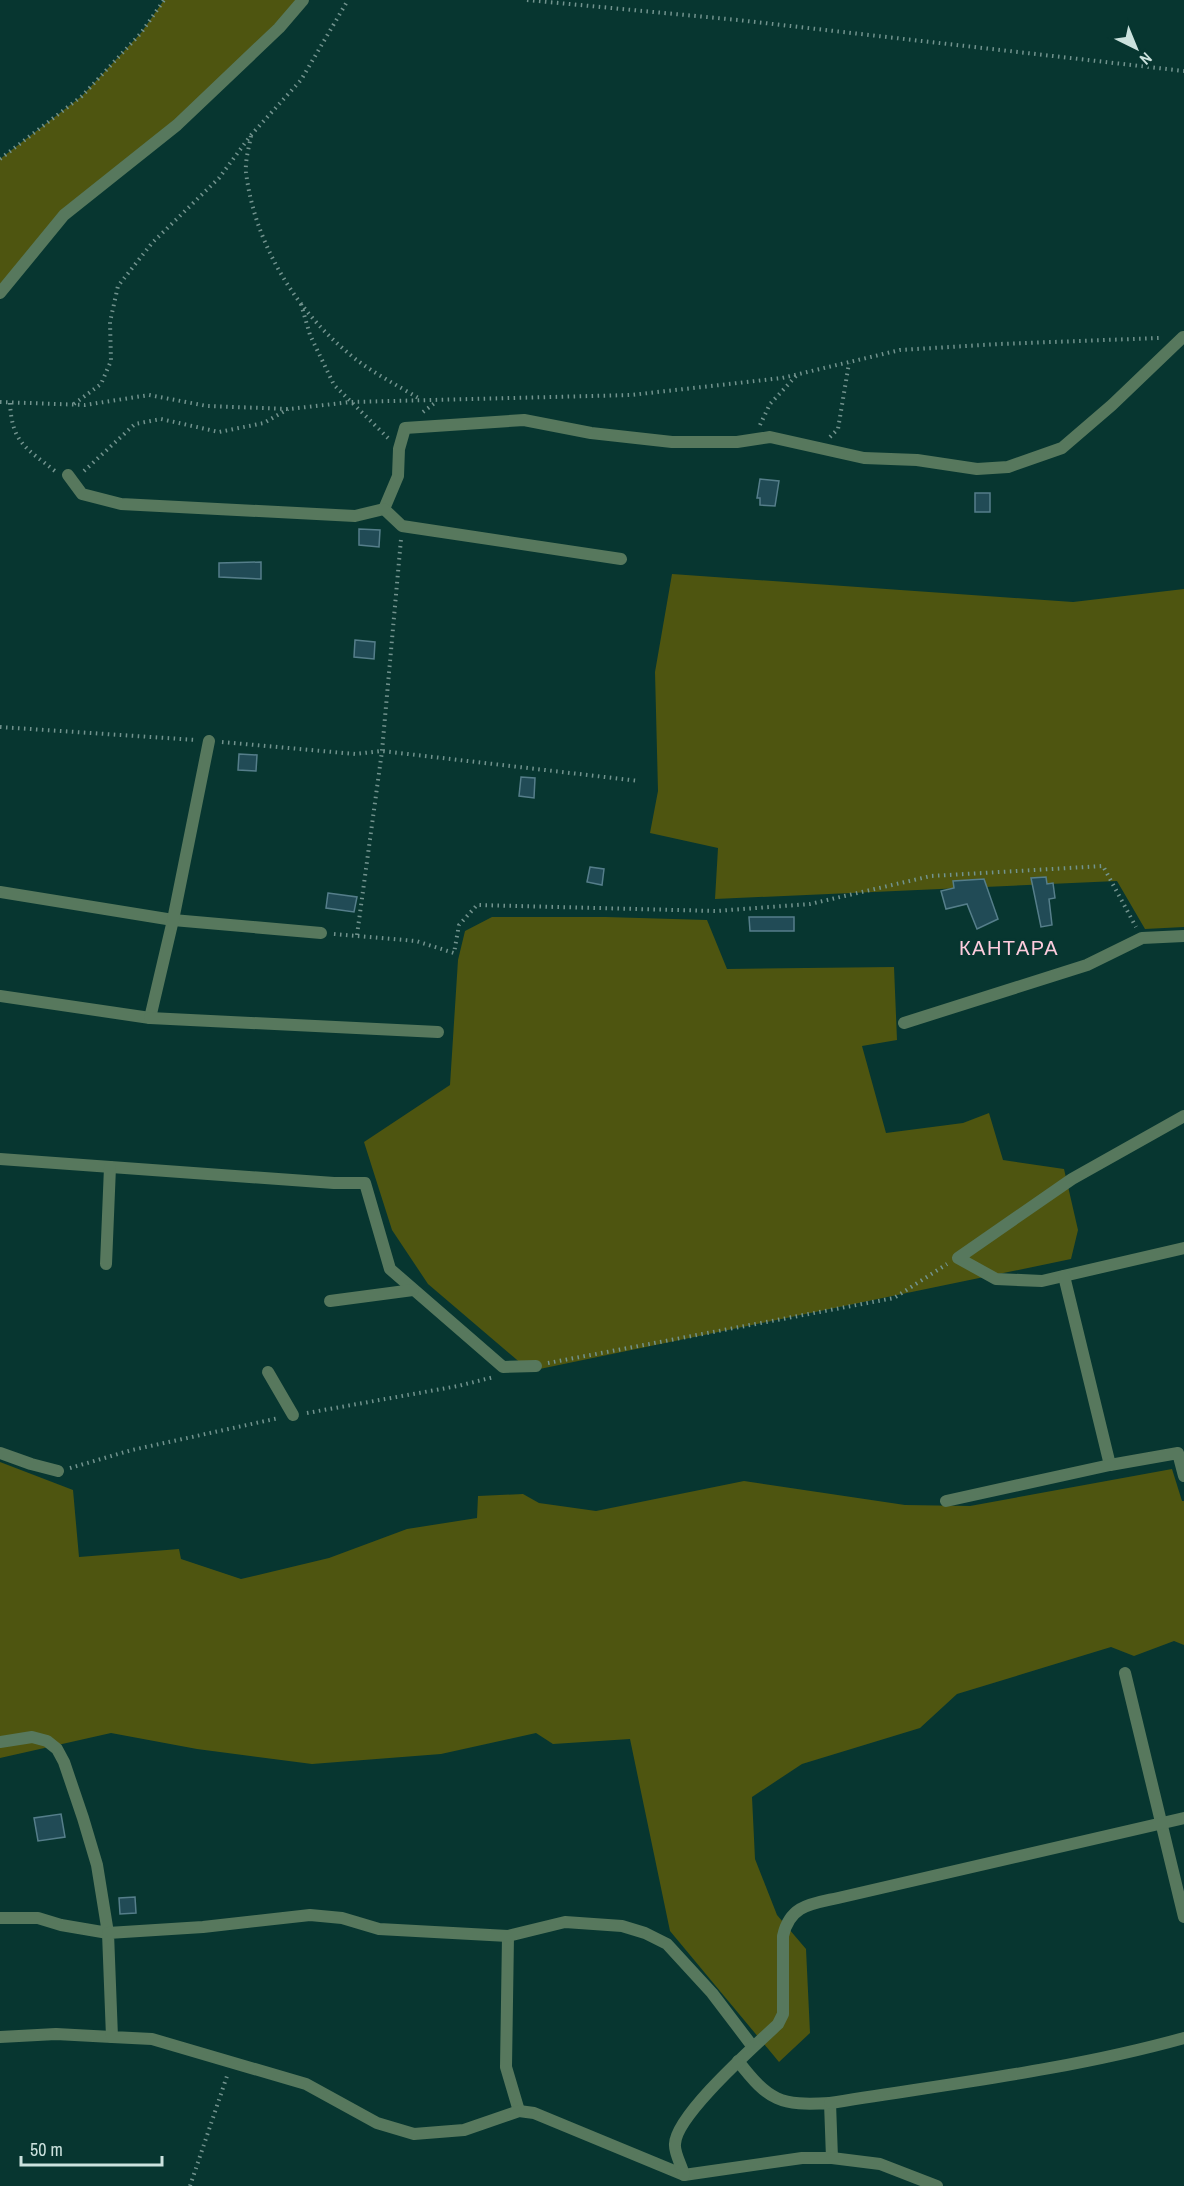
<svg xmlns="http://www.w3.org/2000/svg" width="1184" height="2186" viewBox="0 0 1184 2186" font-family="'Archivo Narrow',sans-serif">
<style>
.green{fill:#4e5510}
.building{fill:#214b56;stroke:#557e8a;stroke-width:1.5}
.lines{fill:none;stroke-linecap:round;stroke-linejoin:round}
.path{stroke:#72938e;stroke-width:4;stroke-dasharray:1.5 4.5;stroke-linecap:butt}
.street{stroke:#57785d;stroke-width:12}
.labels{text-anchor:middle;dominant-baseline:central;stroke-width:4.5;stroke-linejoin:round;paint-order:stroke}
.neighbourhood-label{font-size:20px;letter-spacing:1.5px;fill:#fdccdd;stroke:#073630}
</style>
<rect width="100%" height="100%" fill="#073630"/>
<g class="green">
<path d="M164 0H303L177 125 64 215 0 293V159L82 96 141 33Z"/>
<path d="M672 574 1073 602 1184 589V927L1145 929 1117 881 715 899 718 848 650 833 658 791 655 672Z"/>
<path d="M492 917H606L707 920 727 969 894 967 897 1040 862 1046 886 1133 963 1123 989 1113 1003 1160 1064 1169 1078 1230 1071 1259 530 1371 428 1284 392 1230 364 1142 450 1085 458 960 465 931Z"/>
<path d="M0 1462 73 1490 79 1557 179 1549 181 1559 241 1579 329 1558 407 1529 477 1518 478 1496 523 1494 539 1503 596 1511 744 1481 905 1505 970 1506 1172 1469 1182 1501H1184V1645L1174 1641 1134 1656 1111 1647 957 1694 920 1728 802 1764 752 1797 755 1859 777 1915 806 1949 810 2033 779 2062 670 1931 630 1739 553 1744 536 1733 441 1754 312 1764 197 1749 111 1733 0 1758Z"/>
</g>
<g class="building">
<path d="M760 479 779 481 775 506 760 505V498H757Z"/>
<rect x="975" y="493" width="15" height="19"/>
<path d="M359 529 380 530 379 547 359 545Z"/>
<path d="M261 562V579L219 577V563Z"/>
<path d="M355 640 375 642 374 659 354 657Z"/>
<path d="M239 754 257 755 256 771 238 770Z"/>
<path d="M521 777 535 778 534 798 519 796Z"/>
<path d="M590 867 604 869 602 885 587 882Z"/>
<path d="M1046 877 1047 884 1053 883 1055 898 1049 899 1052 925 1041 927 1031 878Z"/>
<path d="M984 879 998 919 977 929 967 904 946 909 941 891 954 888 953 881Z"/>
<path d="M328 893 357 897 354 912 326 908Z"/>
<path d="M749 917H794V931H750Z"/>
<path d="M61 1814 65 1837 38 1841 34 1818Z"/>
<path d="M135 1897 136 1913 120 1914 119 1898Z"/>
</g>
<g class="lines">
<g class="path">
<path d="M527 0 738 20 1184 71"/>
<path d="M251 136C249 147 245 161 246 172 254 241 294 308 347 352 367 370 397 385 420 399"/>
<path d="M0 159 82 96 141 33 164 0"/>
<path d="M301 304 310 335 334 385 388 438"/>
<path d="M0 402 85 405 149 395 207 406 289 409 351 402 631 395 782 378 900 350 999 344 1159 338"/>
<path d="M10 403C12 443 26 448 55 471"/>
<path d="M74 404 101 384 111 361 110 322 118 286 152 243 219 178 251 135 301 80 348 0"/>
<path d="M423 412 436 402"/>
<path d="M760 425 770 404 796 376"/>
<path d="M830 437 838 429 849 363"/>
<path d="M84 471 135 424 161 419 219 432 264 423 288 409"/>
<path d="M0 727 196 740"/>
<path d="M222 742 355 754 382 751 639 781"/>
<path d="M334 934 416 941 454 953 459 925 477 905 716 911 810 904 931 876 1103 866 1136 927"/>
<path d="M357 935 382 751 401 539"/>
<path d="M548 1363 894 1298 947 1264"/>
<path d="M307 1413 458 1386 494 1377"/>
<path d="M70 1468 132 1450 279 1418"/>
<path d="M190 2186 227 2076"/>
</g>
<g class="street">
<path d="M0 293 64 215 177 125 279 28 303 0"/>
<path d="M68 475 82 494 121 504 355 516 384 509 398 476 399 449 405 428 524 420 591 433 672 442H737L770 437 864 458 917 460 977 469 1008 467 1062 448 1112 405 1183 337"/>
<path d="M384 509 402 526 621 559"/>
<path d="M0 892 173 920 321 933"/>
<path d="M0 996 150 1018 173 920 209 741"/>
<path d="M150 1018 438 1032"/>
<path d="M904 1023 1087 965 1142 938 1184 936"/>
<path d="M1184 1116 1072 1179 958 1258 996 1279 1042 1281 1184 1248"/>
<path d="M0 1159 334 1183H365L390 1269 503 1367 536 1366"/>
<path d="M106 1264 110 1167"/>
<path d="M1064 1276 1110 1465"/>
<path d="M330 1301 413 1290"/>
<path d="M268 1372 293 1415"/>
<path d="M0 1453 31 1464 58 1471"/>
<path d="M946 1501 1110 1465 1178 1453 1184 1476"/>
<path d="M1125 1673 1184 1917"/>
<path d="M0 1742 32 1737 47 1741 57 1749 64 1762 83 1818 97 1865 108 1933 61 1925 38 1918H0"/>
<path d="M508 1936 506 2067 519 2111"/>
<path d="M0 2037 56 2034 112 2037"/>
<path d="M738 2061C769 2101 780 2106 830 2103L832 2158H802L684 2175 534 2113 519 2111 464 2130 414 2134 377 2123 306 2084 152 2039 112 2037 108 1933 203 1927 310 1915 342 1918 379 1929 508 1936 565 1922 622 1926 645 1933 667 1944 712 1993 753 2047"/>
<path d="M830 2103C948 2084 1069 2070 1184 2038"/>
<path d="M832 2158 880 2164 937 2186"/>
<path d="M684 2175C682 2166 674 2153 675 2144 676 2115 756 2045 778 2024L783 2014V1936C790 1905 811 1904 838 1898L1184 1818"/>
</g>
</g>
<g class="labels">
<g class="neighbourhood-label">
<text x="1009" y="947">КАНТАРА</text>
</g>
</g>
<g transform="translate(1136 48) rotate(137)" stroke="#073630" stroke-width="4.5" paint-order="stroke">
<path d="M0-4.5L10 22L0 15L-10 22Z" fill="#cce2de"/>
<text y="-9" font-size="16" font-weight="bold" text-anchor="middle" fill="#cce2de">N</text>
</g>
<path d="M21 2156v9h141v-9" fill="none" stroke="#cce2de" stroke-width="3"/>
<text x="30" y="2156" font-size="18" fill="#cce2de" stroke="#073630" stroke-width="4.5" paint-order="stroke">50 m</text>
</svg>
